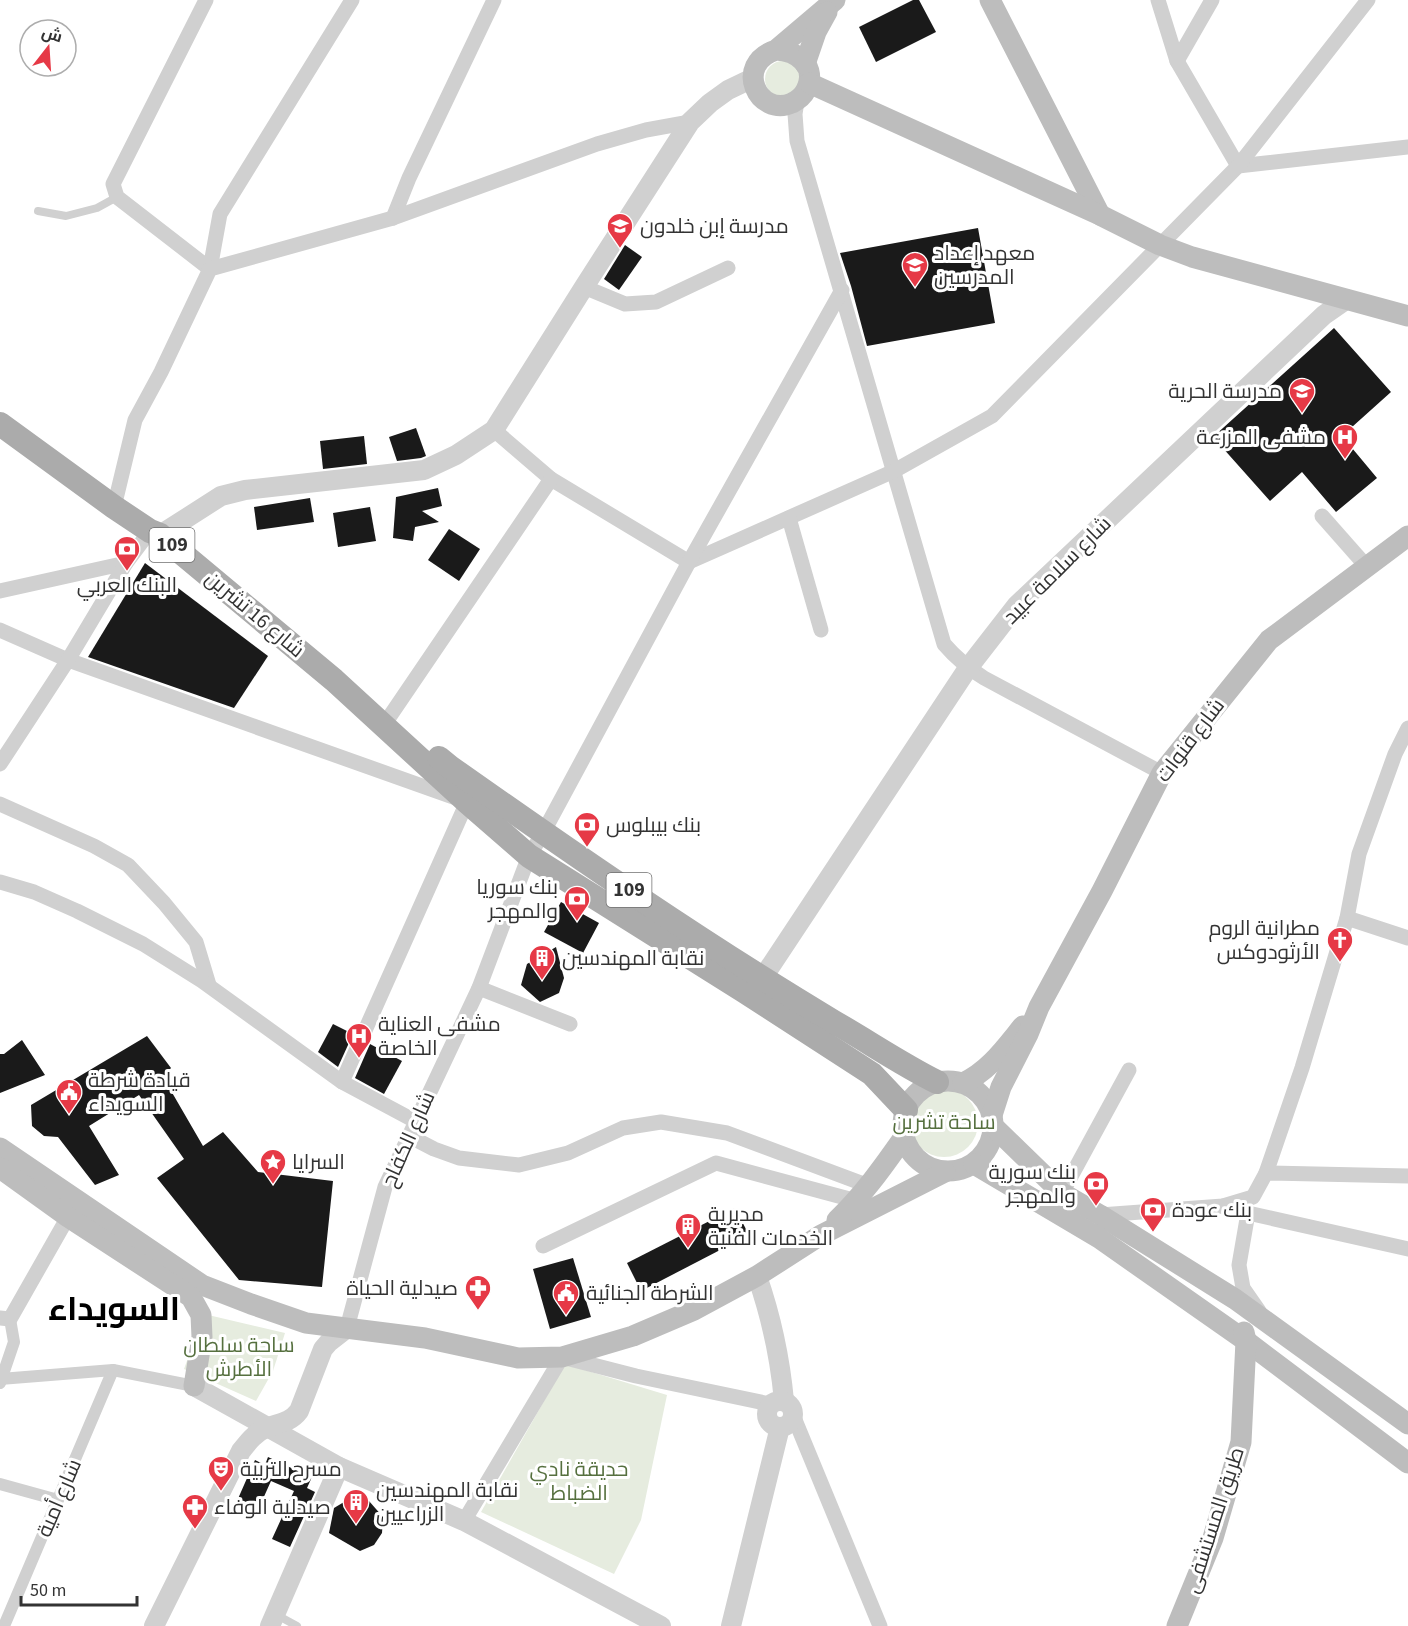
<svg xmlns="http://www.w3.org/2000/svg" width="1408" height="1626" viewBox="0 0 1408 1626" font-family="'Source Sans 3',Cairo,sans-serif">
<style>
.green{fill:#e6ecdf}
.building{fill:#1a1a1a}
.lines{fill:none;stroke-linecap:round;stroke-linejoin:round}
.service{stroke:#d0d0d0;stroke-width:8}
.pedestrian{stroke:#d0d0d0;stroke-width:12}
.minor{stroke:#d0d0d0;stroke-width:15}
.tertiary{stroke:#d0d0d0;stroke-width:20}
.secondary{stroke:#bdbdbd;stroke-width:21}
.primary{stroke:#ababab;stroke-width:24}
.labels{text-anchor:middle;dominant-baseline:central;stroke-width:6;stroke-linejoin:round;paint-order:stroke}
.shield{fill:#fff;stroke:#707070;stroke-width:1.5}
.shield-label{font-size:20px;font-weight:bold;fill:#333}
.poi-label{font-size:21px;fill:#333;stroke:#fff;text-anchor:start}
.street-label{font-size:21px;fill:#333;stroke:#fff}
.park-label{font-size:21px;fill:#56703f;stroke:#fff}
.town-label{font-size:33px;font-weight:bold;fill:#000;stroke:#fff}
</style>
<rect width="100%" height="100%" fill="#fff"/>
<g class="green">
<circle cx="783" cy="79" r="18"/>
<circle cx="944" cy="1123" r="34"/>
<path d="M204 1314 285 1333 273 1371 256 1401 184 1369Z"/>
<path d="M565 1364 667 1395 641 1520 614 1574 481 1512Z"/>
</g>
<g class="building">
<path d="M913 0H919L936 32 876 62 859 27Z"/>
<path d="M978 228 995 323 867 346 851 286 840 253Z"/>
<path d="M625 245 642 257 619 290 604 279Z"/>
<path d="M1334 328 1391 392 1342 436 1377 478 1336 512 1302 472 1270 501 1213 437Z"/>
<path d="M416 428 426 456 421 458 397 461 389 437Z"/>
<path d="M364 436 367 464 323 469 320 441Z"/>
<path d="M438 488 442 506 422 511 439 522 415 527 413 541 393 538 396 497Z"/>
<path d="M310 498 314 522 257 530 254 507Z"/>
<path d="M370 507 376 541 338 547 333 513Z"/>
<path d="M449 529 480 549 459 581 428 560Z"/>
<path d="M145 563 268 656 234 708 88 657Z"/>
<path d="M561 902 599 923 583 953 544 932Z"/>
<path d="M556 947 564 978 559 993 540 1002 521 985 527 964Z"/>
<path d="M333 1024 353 1034 338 1067 318 1052Z"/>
<path d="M147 1036 171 1068 163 1077 203 1146 223 1132 258 1172 333 1181 322 1287 239 1280 157 1178 184 1159 139 1095 89 1126 119 1175 95 1185 58 1137 44 1136 32 1126 31 1105Z"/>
<path d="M22 1040 45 1075 0 1093V1054H4Z"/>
<path d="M370 1044 402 1061 384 1094 355 1078Z"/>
<path d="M735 1208 749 1235 641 1291 627 1263Z"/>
<path d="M573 1258 591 1317 550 1329 533 1269Z"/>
<path d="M268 1457 302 1473 307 1463 316 1468 307 1488 315 1492 290 1547 272 1539 294 1491 271 1481 258 1510 237 1501 255 1460 265 1465Z"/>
<path d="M349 1499 369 1501 383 1517 382 1533 374 1545 360 1551 329 1533 334 1508Z"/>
</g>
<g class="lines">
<g class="service">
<path d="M38 211 66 216 97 208 117 197"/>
<path d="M275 1614 297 1626"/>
</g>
<g class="pedestrian">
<path d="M0 1379 113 1370 194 1386"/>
<path d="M0 1383 14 1342 10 1319"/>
<path d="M0 1484 58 1500"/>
<path d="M4 1626 113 1370"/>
</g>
<g class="minor">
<path d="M206 0 113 184 117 197 210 269 220 214 352 0"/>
<path d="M1158 0 1177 61 1238 166 1408 147"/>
<path d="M1177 61 1212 0"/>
<path d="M797 101 795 114 797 141 944 644C956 658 968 668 984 678L1162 773"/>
<path d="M393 218 409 178 494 0"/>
<path d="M584 287 625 304 656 302 728 268"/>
<path d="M494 430 551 479 689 562 894 471 992 416 1238 166 1368 0"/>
<path d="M114 507 135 420 161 372 210 269 393 218 597 144 646 130 690 122"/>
<path d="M1322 516 1367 567"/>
<path d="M789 518 821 630"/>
<path d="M0 591 126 563"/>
<path d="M0 630 68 660 467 802 342 1082"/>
<path d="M390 716 551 479"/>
<path d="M0 764 68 660 126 563 150 531"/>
<path d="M0 804 94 846 128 865 164 903 196 942 209 985"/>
<path d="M0 882 34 892 77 911 143 944 202 981 342 1082 415 1121"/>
<path d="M1347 918 1408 938"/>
<path d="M479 988 570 1024"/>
<path d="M409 1136 434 1149 459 1158 519 1165 568 1153 623 1128 661 1122 727 1133 869 1186"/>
<path d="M1266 1173 1302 1068 1347 918 1359 854 1395 754 1408 728"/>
<path d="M1062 1193 1129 1070"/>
<path d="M1223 1206 1248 1213 1408 1249"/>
<path d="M1248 1213 1239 1265 1243 1288 1259 1311"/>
<path d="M1100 1215 1223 1206 1253 1197 1266 1173 1408 1176"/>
<path d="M543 1246 716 1163 857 1201"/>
<path d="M0 1318 10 1319 68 1217"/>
<path d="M347 1328 385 1187 479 988 529 856 543 833 689 562 842 290"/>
<path d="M793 1415 880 1626"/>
<path d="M464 1521 562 1357 636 1376 770 1404"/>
</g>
<g class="tertiary">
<path d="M160 535 221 496 245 490 424 470 456 455 494 430 584 287 690 122 710 103 728 90 753 78"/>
<path d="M762 979 968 668 1017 605 1324 315 1347 299"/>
<path d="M757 1276C772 1319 780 1357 784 1401"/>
<path d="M194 1386 339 1467 464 1521 661 1626"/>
<circle cx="780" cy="1414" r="13"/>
<path d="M154 1626 241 1451C248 1442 255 1433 266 1428 278 1423 290 1423 299 1411L323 1349 329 1342 347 1328"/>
<path d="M270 1626 339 1467"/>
<path d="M731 1626 780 1427"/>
</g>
<g class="secondary">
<path d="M990 0 1100 215"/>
<path d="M776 50C798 51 818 67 806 90 803 96 798 100 792 103 758 118 733 64 776 50L835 0"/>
<path d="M805 64 816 32 827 12"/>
<path d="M809 83 1100 215 1160 245 1192 257 1408 316"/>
<circle cx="948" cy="1126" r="45"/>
<path d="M963 1083C989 1071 1005 1048 1023 1026"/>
<path d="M992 1115 1001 1087 1028 1034 1039 1007 1102 891 1162 773 1269 640 1408 536"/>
<path d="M994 1127 1062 1193 1100 1215 1235 1299 1408 1424"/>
<path d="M0 1148 202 1285 251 1304 306 1323 425 1338 518 1358 562 1357 633 1336 694 1310 757 1276 821 1235 945 1172"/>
<path d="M974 1164 1099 1238 1246 1341 1408 1463"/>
<path d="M0 1168 68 1217 191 1297 201 1315 202 1337 194 1386"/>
<path d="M837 1220C863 1195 883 1167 904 1137"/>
<path d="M1177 1626 1213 1538 1241 1442 1246 1341 1244 1332"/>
</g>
<g class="primary">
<path d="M0 424 114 507 150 531 160 535 334 680 467 802 529 856 744 991 872 1074 906 1110"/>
<path d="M439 758 450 767C576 856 702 943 834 1022 869 1042 901 1064 937 1082"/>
</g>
</g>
<defs>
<g id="school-pin" transform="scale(1.35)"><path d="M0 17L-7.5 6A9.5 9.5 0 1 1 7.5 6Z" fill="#e63946" stroke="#fff"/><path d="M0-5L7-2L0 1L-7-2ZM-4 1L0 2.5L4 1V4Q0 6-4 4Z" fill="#fff"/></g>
<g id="university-pin" transform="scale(1.35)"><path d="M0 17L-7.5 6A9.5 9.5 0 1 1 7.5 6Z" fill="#e63946" stroke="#fff"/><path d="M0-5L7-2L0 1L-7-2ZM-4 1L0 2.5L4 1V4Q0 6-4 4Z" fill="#fff"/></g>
<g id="hospital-pin" transform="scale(1.35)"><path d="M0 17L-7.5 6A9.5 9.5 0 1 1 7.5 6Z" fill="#e63946" stroke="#fff"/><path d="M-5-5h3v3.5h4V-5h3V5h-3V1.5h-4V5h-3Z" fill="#fff"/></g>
<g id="bank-pin" transform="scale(1.35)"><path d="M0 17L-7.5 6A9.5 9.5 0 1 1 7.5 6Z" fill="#e63946" stroke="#fff"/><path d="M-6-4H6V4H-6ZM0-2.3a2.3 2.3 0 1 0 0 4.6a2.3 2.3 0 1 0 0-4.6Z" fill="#fff"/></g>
<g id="church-pin" transform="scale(1.35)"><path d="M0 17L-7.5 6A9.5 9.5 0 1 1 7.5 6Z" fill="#e63946" stroke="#fff"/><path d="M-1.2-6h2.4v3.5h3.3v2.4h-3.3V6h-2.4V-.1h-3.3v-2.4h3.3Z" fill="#fff"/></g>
<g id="building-pin" transform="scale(1.35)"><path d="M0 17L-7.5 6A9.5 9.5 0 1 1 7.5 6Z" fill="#e63946" stroke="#fff"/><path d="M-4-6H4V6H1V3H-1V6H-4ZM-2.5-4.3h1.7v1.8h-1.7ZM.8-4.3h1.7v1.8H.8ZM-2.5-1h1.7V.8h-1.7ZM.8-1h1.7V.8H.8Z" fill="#fff"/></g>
<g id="civic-pin" transform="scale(1.35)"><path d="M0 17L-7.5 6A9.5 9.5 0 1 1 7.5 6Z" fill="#e63946" stroke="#fff"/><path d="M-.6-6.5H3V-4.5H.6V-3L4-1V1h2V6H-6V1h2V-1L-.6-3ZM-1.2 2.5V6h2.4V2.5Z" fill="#fff"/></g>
<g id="sight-pin" transform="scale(1.35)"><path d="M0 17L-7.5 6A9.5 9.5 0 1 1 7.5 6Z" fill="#e63946" stroke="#fff"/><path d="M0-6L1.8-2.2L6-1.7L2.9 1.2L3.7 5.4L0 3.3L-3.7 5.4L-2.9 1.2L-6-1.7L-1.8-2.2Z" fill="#fff"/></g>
<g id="pharmacy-pin" transform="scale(1.35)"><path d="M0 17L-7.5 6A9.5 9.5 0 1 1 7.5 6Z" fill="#e63946" stroke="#fff"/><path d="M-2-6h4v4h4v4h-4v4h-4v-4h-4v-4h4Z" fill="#fff"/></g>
<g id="theatre-pin" transform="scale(1.35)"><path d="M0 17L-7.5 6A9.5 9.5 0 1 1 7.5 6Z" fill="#e63946" stroke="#fff"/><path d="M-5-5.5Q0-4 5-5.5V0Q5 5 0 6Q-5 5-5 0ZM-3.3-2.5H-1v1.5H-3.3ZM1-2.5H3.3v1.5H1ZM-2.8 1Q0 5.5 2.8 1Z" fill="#fff"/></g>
</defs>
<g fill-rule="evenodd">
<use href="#school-pin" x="620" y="226"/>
<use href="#university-pin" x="915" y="265"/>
<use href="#school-pin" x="1302" y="391"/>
<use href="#hospital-pin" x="1345" y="437"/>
<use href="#bank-pin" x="127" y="549"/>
<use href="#bank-pin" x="587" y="825"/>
<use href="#bank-pin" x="577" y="899"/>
<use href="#church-pin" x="1340" y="940"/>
<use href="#building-pin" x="542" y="958"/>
<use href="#hospital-pin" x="359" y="1036"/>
<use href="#civic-pin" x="69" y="1092"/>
<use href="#sight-pin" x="273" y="1162"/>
<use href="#bank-pin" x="1096" y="1184"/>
<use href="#bank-pin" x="1153" y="1210"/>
<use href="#building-pin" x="688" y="1226"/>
<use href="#pharmacy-pin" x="478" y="1288"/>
<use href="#civic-pin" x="566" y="1293"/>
<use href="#theatre-pin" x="221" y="1469"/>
<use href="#building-pin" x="356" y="1502"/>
<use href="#pharmacy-pin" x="195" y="1507"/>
</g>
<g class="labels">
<g class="shield">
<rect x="149.5" y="528" width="45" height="34" rx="4.5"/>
<rect x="606.5" y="873" width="45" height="34" rx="4.5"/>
</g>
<g class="shield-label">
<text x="172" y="545">109</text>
<text x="629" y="890">109</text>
</g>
<g class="poi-label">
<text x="640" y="226">مدرسة إبن خلدون</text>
<text x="934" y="253">معهد إعداد<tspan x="934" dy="24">المدرسين</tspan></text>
<text x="1282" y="391" text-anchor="end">مدرسة الحرية</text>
<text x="1326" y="437" text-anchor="end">مشفى المزرعة</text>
<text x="127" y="585" text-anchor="middle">البنك العربي</text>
<text x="606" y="825">بنك بيبلوس</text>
<text x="558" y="887" text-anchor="end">بنك سوريا<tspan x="558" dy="24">والمهجر</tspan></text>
<text x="1320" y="928" text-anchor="end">مطرانية الروم<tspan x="1320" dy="24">الأرثودوكس</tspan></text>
<text x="562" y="958">نقابة المهندسين</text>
<text x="378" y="1024">مشفى العناية<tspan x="378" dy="24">الخاصة</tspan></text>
<text x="88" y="1080">قيادة شرطة<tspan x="88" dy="24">السويداء</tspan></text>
<text x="292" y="1162">السرايا</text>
<text x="1076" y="1172" text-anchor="end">بنك سورية<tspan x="1076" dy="24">والمهجر</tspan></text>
<text x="1172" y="1210">بنك عودة</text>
<text x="708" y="1214">مديرية<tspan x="708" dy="24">الخدمات الفنية</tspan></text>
<text x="458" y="1288" text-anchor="end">صيدلية الحياة</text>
<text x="586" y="1293">الشرطة الجنائية</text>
<text x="240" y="1469">مسرح التربية</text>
<text x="376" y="1490">نقابة المهندسين<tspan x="376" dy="24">الزراعيين</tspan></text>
<text x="214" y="1507">صيدلية الوفاء</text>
</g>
<g class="street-label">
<text transform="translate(1057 570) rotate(-45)">شارع سلامة عبيد</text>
<text transform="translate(255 614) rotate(40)">شارع 16 تشرين</text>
<text transform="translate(1190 740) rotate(-53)">شارع قنوات</text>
<text transform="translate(408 1139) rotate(-66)">شارع الكفاح</text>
<text transform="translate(59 1498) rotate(-67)">شارع أمية</text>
<text transform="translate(1214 1520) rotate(-72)">طريق المستشفى</text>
</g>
<g class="park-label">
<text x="944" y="1122">ساحة تشرين</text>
<text x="239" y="1345">ساحة سلطان<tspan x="239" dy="24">الأطرش</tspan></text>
<text x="579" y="1469">حديقة نادي<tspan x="579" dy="24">الضباط</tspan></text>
</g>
<g class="town-label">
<text x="114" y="1309">السويداء</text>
</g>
</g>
<g transform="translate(48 48) rotate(17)"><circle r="28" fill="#ffffff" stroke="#adadad" stroke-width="1.5"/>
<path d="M0-4.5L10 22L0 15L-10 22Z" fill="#e63946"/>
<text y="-9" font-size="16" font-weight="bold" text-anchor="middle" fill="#333333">ش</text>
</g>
<path d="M21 1596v9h116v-9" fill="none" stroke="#333333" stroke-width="3"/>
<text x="30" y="1596" font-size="18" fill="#333333" stroke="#ffffff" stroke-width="4.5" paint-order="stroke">50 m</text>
</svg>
